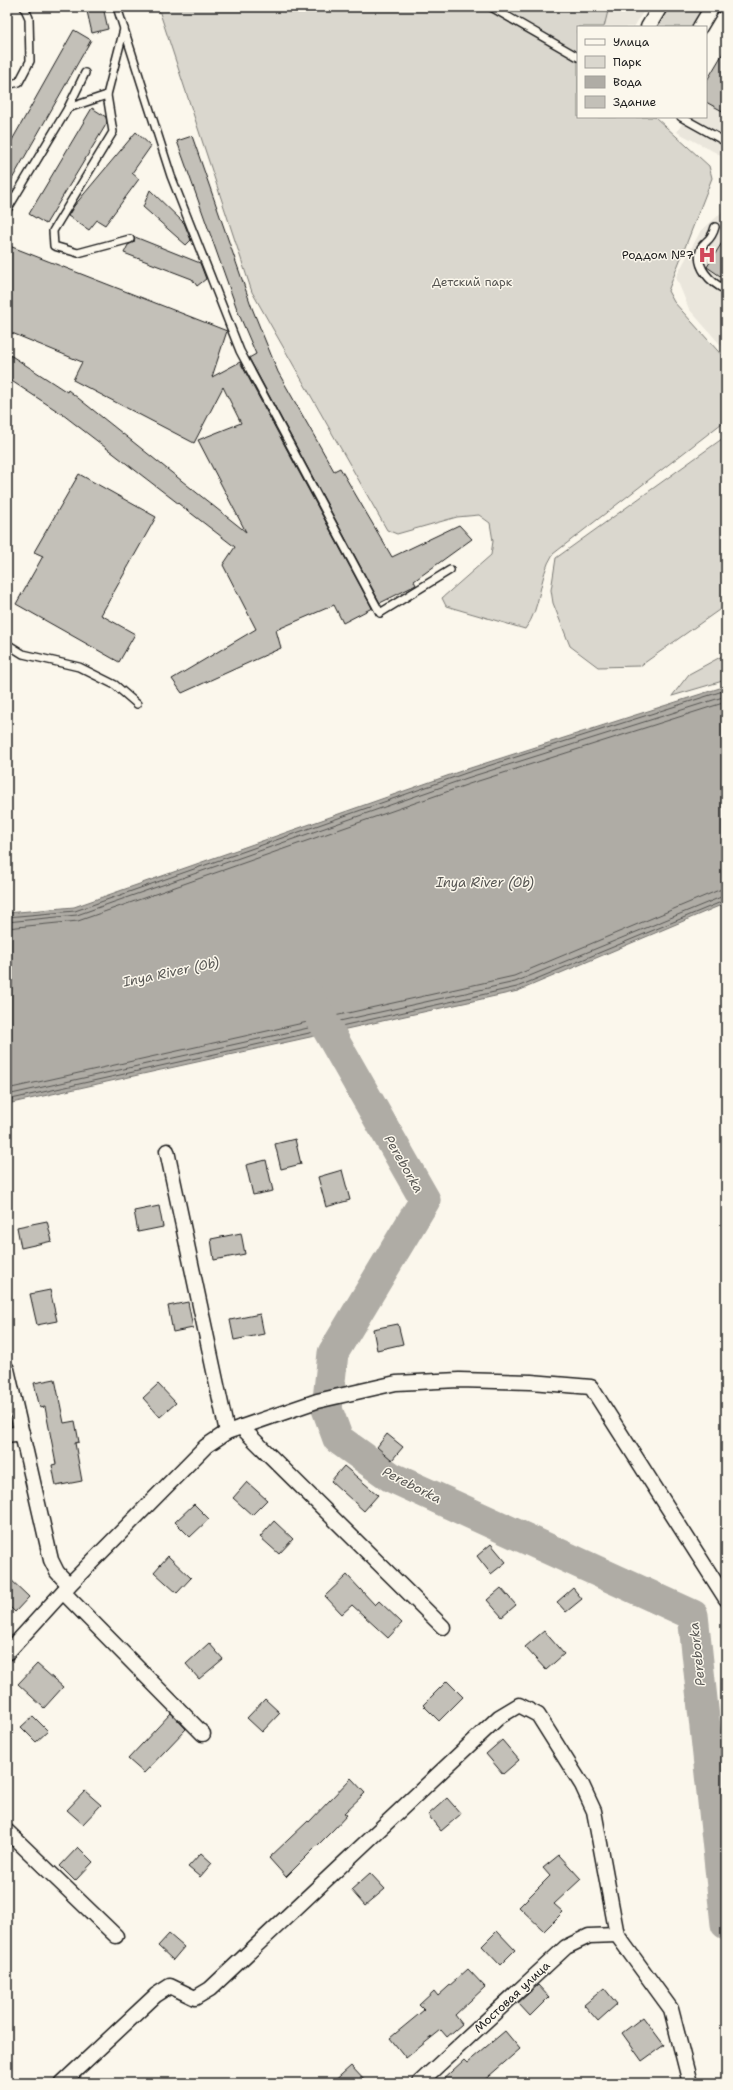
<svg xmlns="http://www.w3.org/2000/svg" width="733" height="2090" viewBox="0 0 733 2090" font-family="'Shantell Sans',sans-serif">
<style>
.built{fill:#eae6dc}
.green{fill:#dad7ce;stroke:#7b7a75}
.water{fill:#afaca5;stroke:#74726e}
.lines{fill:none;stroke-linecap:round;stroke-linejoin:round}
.shore{stroke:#575653;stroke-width:1}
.river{stroke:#afaca5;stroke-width:31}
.building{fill:#c3c0b8;stroke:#1c1c1c}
.service-casing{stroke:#1c1c1c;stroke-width:10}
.minor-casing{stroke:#1c1c1c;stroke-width:17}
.service{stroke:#fbf7ec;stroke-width:7}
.minor{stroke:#fbf7ec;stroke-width:14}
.labels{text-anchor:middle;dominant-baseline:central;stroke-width:3;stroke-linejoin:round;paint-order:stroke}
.poi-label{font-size:12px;fill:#1c1c1c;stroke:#fbf7ec;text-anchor:end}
.park-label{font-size:12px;fill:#555451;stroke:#fbf7ec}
.street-label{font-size:12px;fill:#1c1c1c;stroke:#fbf7ec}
.water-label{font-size:13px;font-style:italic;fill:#575653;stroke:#fbf7ec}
</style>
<rect width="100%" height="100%" fill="#fbf7ec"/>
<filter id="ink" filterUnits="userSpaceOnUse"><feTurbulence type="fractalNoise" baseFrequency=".025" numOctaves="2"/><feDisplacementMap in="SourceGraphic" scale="8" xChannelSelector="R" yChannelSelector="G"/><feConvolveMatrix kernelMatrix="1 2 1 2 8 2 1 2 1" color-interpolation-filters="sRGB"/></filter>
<g filter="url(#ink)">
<g class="built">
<path d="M512 7H646L634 27H578Z"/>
<path d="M726 49V158L677 132 686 117H706V83Z"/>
<path d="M726 199V351L689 309 676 277 700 232 721 213Z"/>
</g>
<g class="green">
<path d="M158 7H609L604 27H578V117H655L709 166 712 178 668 291 674 302 726 360V420L553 554C538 577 542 608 525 629L446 606 442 598 491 555 493 541 490 523 479 515 457 517 397 534 387 530 252 292Z"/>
<path d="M668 7H706L694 27H656Z"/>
<path d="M726 436V605L640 666 598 667 570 646 553 603 551 590 556 558Z"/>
<path d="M726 654V680L672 696 689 674Z"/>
</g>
<path class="water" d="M726 686V903L518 991 7 1104V913L74 907 464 770Z"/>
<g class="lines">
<g class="shore">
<path d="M7 917 75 911 466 773 726 690"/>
<path d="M7 922 77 915 467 778 726 696"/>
<path d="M7 928 78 921 469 784 726 702"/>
<path d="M7 1089 514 976 719 890 726 889"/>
<path d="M7 1095 515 982 726 895"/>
<path d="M7 1100 517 987 726 900"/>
</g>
<path class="river" d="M308 995 425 1200 333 1353 327 1409 338 1439 391 1477 693 1615 726 1924"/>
</g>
<g class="building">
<path d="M86 7H103L108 29 92 33Z"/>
<path d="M74 30 91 40 7 188V149Z"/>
<path d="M726 48V113L706 102V82Z"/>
<path d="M92 108 106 117 107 123 46 224 29 214Z"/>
<path d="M136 132 151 146 132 173 139 179 105 225 97 220 89 230 68 216 74 206Z"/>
<path d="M192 136 252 308 278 372 334 471 340 468 392 557 459 525 472 539 414 581 416 585 380 603 249 358 256 354 238 312 177 141Z"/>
<path d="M150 190 184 223 191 240 186 245 143 207Z"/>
<path d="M726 236V280L707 267Z"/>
<path d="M135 237 200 263 206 279 197 286 192 279 124 253 128 245 134 242Z"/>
<path d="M7 245 227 331 212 377 240 362 372 608 343 623 334 605 276 630 281 648 182 693 172 679 256 629 223 565 235 547 62 414 7 378V353L67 392 68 390 246 532 198 440 241 423 223 387 194 443 73 380 82 362 7 331Z"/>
<path d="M79 474 156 517 101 615 135 634 119 662 16 604 43 556 34 552Z"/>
<path d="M295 1139 301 1164 281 1169 275 1144Z"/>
<path d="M266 1160 273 1191 253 1195 246 1165Z"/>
<path d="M342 1170 350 1200 326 1207 318 1177Z"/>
<path d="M159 1206 163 1227 138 1232 134 1211Z"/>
<path d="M47 1221 52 1241 21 1248 17 1227Z"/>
<path d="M241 1233 245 1254 214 1260 211 1239Z"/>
<path d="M50 1290 57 1321 37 1325 30 1294Z"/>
<path d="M188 1302 193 1328 173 1332 168 1306Z"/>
<path d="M260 1314 264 1334 234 1340 230 1320Z"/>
<path d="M398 1324 403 1344 377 1350 373 1329Z"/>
<path d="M55 1379 64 1423 75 1421 79 1442 75 1443 82 1481 56 1486 52 1465 56 1464 45 1407 40 1408 34 1383Z"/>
<path d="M158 1384 176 1403 160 1417 143 1398Z"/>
<path d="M387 1434 403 1447 392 1460 377 1447Z"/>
<path d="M344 1466 378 1495 364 1511 331 1481Z"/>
<path d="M247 1482 267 1500 252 1515 233 1498Z"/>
<path d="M194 1504 209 1519 190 1537 175 1522Z"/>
<path d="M274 1521 293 1539 279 1554 260 1537Z"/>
<path d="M491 1544 506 1562 491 1574 477 1556Z"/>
<path d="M168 1556 191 1578 177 1593 154 1572Z"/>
<path d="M347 1575 375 1605 379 1601 402 1623 388 1638 352 1605 342 1614 325 1596Z"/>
<path d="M7 1576 29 1597 15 1612 7 1604Z"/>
<path d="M501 1588 516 1605 502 1617 487 1600Z"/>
<path d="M573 1588 582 1599 566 1612 557 1602Z"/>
<path d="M544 1631 564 1654 546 1670 525 1647Z"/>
<path d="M209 1643 223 1659 199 1679 186 1664Z"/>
<path d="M37 1664 63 1687 44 1708 18 1684Z"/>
<path d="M447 1681 463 1697 439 1721 423 1705Z"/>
<path d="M265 1699 280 1713 262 1732 247 1718Z"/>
<path d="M171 1713 186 1729 144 1773 128 1759Z"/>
<path d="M33 1716 48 1731 36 1742 21 1727Z"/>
<path d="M502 1740 519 1760 503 1774 486 1754Z"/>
<path d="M351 1778 365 1793 344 1813 347 1815 334 1829 286 1877 269 1858 308 1821 309 1822Z"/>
<path d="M85 1791 101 1805 83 1824 67 1810Z"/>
<path d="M447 1798 461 1814 441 1831 428 1815Z"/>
<path d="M78 1847 93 1862 75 1881 60 1866Z"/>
<path d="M201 1853 212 1863 200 1877 188 1867Z"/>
<path d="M559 1855 581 1879 554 1904 563 1912 544 1931 519 1907 550 1876 543 1868Z"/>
<path d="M370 1873 385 1889 365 1906 351 1890Z"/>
<path d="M497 1931 515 1950 500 1965 482 1946Z"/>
<path d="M169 1934 184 1947 173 1960 158 1946Z"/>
<path d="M468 1969 485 1987 455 2015 462 2024 447 2037 441 2030 406 2058 390 2038 424 2010 419 2005 434 1991 438 1996Z"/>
<path d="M538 1985 549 1997 530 2016 518 2003Z"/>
<path d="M604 1988 617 2004 598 2021 584 2005Z"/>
<path d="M643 2017 664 2045 642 2061 622 2033Z"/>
<path d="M505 2031 520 2049 481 2083H439L464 2060 467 2063Z"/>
<path d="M351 2066 367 2083H332Z"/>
</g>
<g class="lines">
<g class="service-casing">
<g id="service">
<path d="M117 7 171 176 240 351 380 613 450 570"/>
<path d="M491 7 578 57"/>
<path d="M719 7 726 11"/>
<path d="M7 85 19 82 30 61 29 18 24 7"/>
<path d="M107 95 113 132 53 231 54 246 78 253 130 239"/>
<path d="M68 108 85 73"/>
<path d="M681 117 726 142"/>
<path d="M7 210 68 108 107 95 124 29"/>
<path d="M715 227C711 242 705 240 701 248 694 267 711 283 726 290"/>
<path d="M7 644 23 654 79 667 115 685 137 704"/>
</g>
</g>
<g class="minor-casing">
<g id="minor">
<path d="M648 27 660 7"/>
<path d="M700 27 712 7"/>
<path d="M167 1151 227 1432"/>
<path d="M7 1369 51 1560 57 1572 69 1585"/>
<path d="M241 1427 443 1627"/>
<path d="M7 1435 22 1433"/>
<path d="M63 1592 203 1734"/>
<path d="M7 1653 69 1585 206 1446 227 1432 317 1401 396 1383 459 1380 531 1382 591 1387 726 1599"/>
<path d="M7 1831 116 1936"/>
<path d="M62 2083 156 1995 170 1986 195 1998 210 1989 499 1717 519 1705 538 1715 582 1785 594 1811 617 1935 671 2009 690 2083"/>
<path d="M419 2083 566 1947 589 1936 617 1935"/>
</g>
</g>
<use href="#service" class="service"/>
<use href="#minor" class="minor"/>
</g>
</g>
<defs>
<g id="hospital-bare" transform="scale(1.38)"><path d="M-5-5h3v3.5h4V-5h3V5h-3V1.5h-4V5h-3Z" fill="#d1495b" stroke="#fbf7ec" stroke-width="2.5" paint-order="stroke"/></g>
</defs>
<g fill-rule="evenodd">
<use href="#hospital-bare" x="707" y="255"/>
</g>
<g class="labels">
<g class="poi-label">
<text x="694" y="255">Роддом №7</text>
</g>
<g class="park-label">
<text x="472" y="282">Детский парк</text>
</g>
<g class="street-label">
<text transform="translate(512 1997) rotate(-43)">Мостовая улица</text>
</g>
<g class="water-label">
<text x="485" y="882">Inya River (Ob)</text>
<text transform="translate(171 972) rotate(-12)">Inya River (Ob)</text>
<text transform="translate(404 1164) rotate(60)">Pereborka</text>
<text transform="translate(412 1485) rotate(27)">Pereborka</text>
<text transform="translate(697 1654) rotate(-96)">Pereborka</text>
</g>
</g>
<rect width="733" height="2090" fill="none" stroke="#fbf7ec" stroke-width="24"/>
<rect x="12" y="12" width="709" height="2066" fill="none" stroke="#1c1c1c" stroke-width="1.5" filter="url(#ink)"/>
<rect x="577" y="26" width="130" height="92" fill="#fbf7ec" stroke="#a29f99"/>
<rect x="585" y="39" width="20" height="6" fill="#fbf7ec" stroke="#a29f99"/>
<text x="613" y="46" font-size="12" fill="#1c1c1c">Улица</text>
<rect x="585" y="56" width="20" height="12" fill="#dad7ce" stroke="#a29f99"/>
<text x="613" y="66" font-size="12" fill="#1c1c1c">Парк</text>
<rect x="585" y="76" width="20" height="12" fill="#afaca5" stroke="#a29f99"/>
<text x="613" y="86" font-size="12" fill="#1c1c1c">Вода</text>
<rect x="585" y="96" width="20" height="12" fill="#c3c0b8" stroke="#a29f99"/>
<text x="613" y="106" font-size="12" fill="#1c1c1c">Здание</text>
</svg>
